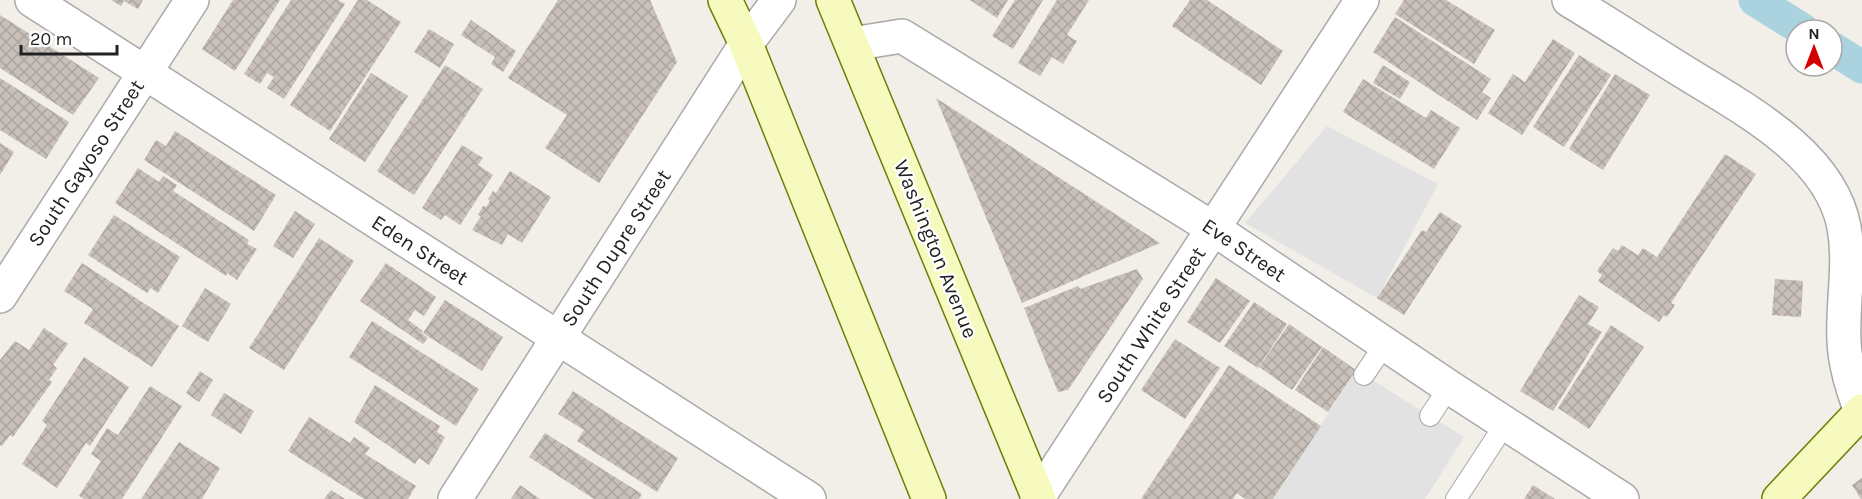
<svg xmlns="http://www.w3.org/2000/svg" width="1862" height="499" viewBox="0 0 1862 499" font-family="Karla,sans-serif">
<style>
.parking{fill:#e2e2e2}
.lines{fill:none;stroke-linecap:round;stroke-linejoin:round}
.canal{stroke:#aad3df;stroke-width:33}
.building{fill:url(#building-cross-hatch)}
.lane-casing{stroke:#a9a9a9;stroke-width:22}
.street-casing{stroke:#a9a9a9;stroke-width:36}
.secondary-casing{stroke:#707d05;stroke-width:36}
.lane{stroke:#fff;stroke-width:20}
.street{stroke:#fff;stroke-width:33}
.secondary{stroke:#f7fabf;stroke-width:33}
.labels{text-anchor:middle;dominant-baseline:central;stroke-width:4.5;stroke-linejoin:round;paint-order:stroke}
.street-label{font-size:21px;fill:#222;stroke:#fff}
</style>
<defs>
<pattern id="building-cross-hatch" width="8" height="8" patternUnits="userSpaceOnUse" patternTransform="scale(1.5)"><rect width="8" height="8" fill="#c7bfb8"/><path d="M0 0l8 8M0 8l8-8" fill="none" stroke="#aba49e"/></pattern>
</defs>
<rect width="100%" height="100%" fill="#f2efe9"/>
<g class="parking">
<path d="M1327 126 1438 184 1377 298 1245 223Z"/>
<path d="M1356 370 1464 437 1425 499H1274Z"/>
</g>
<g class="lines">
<g class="canal">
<path d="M1755 0 1803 30"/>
<path d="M1832 48 1862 67"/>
</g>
</g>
<g class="building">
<path d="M111 0H143L138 9 124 1 121 6Z"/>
<path d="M233 0H280L235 71 202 49Z"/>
<path d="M291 0H338L345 4 284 99 267 88 274 77 267 73 260 84 244 74Z"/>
<path d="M358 0H367L401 22 330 131 290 105Z"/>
<path d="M558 0H650L677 62 599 183 545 148 567 115 508 78Z"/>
<path d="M970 0H1008L997 18Z"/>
<path d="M1015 0H1043L1013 49 992 36Z"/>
<path d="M1057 0H1089L1067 35 1077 41 1063 64 1052 57 1040 76 1018 63Z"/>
<path d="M1190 0H1207L1283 51 1261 85 1172 26Z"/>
<path d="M1404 0H1446L1495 30 1474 64 1395 14Z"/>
<path d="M0 15 99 78 73 115 0 68Z"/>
<path d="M1395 17 1491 79 1482 92 1491 98 1477 120 1373 52Z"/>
<path d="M471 20 516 51 503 72 491 64 495 57 461 35Z"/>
<path d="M429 29 454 44 440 68 414 52Z"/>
<path d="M1553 39 1575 53 1522 135 1488 113 1513 74 1525 82Z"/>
<path d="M1579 55 1611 75 1564 147 1533 127Z"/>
<path d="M445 65 483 89 414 195 377 171Z"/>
<path d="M1383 65 1410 82 1400 99 1373 83Z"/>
<path d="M371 73 408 96 365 162 329 139Z"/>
<path d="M1615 74 1650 95 1603 170 1569 149Z"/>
<path d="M0 78 69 122 46 159 0 130Z"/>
<path d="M1363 79 1426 118 1431 110 1460 128 1434 169 1343 112Z"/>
<path d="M936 98 1160 243 1022 303Z"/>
<path d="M175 131 276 195 254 231 144 160 156 140 166 146Z"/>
<path d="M0 143 14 152 0 175Z"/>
<path d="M462 145 483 158 478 165 493 175 460 225 445 215 441 220 422 208Z"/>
<path d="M1725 154 1756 174 1671 303 1675 305 1667 317 1664 315 1659 322 1598 281 1602 275 1597 271 1613 248 1618 251 1622 245 1638 255 1643 248 1657 257Z"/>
<path d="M138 168 159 182 163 176 177 185 173 191 249 240 247 244 257 249 237 280 227 273 226 276 115 203Z"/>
<path d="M510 171 551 197 522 243 508 234 502 245 472 230 481 216 478 215 483 206 486 207 490 201 488 199 493 191 496 193Z"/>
<path d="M295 211 315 224 293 258 273 246Z"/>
<path d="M1440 212 1462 226 1404 315 1377 298 1422 230 1426 232Z"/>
<path d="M114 215 180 257 158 293 151 288 147 293 88 255Z"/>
<path d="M319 238 354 261 284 370 249 348Z"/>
<path d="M82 263 179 326 152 367 84 323 93 309 64 291Z"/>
<path d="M386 263 436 297 424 316 415 310 408 320 423 331 421 333 428 338 423 344 360 301Z"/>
<path d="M1137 269 1143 279 1068 390 1058 392 1024 308 1078 286 1080 289Z"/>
<path d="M1216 278 1250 301 1220 343 1187 322Z"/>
<path d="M1775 279 1803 281 1801 317 1772 315Z"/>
<path d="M205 288 231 304 208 342 182 326Z"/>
<path d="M1579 295 1599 307 1588 324 1602 332 1553 411 1520 391Z"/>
<path d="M445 300 503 337 482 371 423 333Z"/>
<path d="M1254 302 1287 324 1258 368 1224 346Z"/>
<path d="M372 321 479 389 456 426 349 357Z"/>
<path d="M1289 324 1322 347 1292 390 1259 367Z"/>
<path d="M1611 325 1644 347 1589 429 1558 408Z"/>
<path d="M44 328 68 344 53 365 57 368 49 380 52 382 13 437 10 435 2 446 0 445V360L15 341 29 350Z"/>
<path d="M1175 339 1220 368 1185 419 1141 390Z"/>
<path d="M1323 347 1356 370 1328 412 1295 390Z"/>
<path d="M84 357 129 387 90 446 86 443 57 488 22 464 47 425 42 421Z"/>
<path d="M1229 365 1321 426 1273 499H1245L1237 493 1233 499H1141Z"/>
<path d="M200 371 213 380 199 402 186 393Z"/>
<path d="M375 385 440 426 437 432 445 437 429 465 419 458 415 464 354 422Z"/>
<path d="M150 386 182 406 122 499H84L79 496 101 461 91 454 107 428 118 435Z"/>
<path d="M573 391 678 458 657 492 577 441 584 430 558 414Z"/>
<path d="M224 393 254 411 241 434 211 415Z"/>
<path d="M309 417 350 443 354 437 370 448 365 454 416 486 408 499H364L288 451Z"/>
<path d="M545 433 642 494 639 499H594L529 457Z"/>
<path d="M179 442 220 468 202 499H141Z"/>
<path d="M1862 478V499H1861L1852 485Z"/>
<path d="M520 485 540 499H511Z"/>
<path d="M1533 485 1555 499H1524Z"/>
<path d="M331 490 345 499H324Z"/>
</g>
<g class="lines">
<g class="lane-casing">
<g id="lane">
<path d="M1364 375 1385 344"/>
<path d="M1430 416 1449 387"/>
<path d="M1456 499 1505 424"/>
</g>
</g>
<g class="street-casing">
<g id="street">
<path d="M32 0 809 499"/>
<path d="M1569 0C1607 23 1644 47 1681 70 1740 107 1830 152 1844 227 1851 265 1842 303 1844 341 1845 366 1853 389 1861 412"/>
<path d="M852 44 902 36 1214 229 1449 387 1622 499"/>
<path d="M0 296 192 0"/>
<path d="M455 499 746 44 779 0"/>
<path d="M1037 499 1362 0"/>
</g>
</g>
<g class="secondary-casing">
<g id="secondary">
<path d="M725 0 746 44 929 499"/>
<path d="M833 0 1039 499"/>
<path d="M1779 499 1862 411"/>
</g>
</g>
<use href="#lane" class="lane"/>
<use href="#street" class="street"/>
<use href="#secondary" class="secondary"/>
</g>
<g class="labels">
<g class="street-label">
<text transform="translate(86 163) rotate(-57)">South Gayoso Street</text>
<text transform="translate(616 248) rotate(-57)">South Dupre Street</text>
<text transform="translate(936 249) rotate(68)">Washington Avenue</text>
<text transform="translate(420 250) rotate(33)">Eden Street</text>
<text transform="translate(1244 250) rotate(34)">Eve Street</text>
<text transform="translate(1151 325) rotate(-57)">South White Street</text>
</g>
</g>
<g transform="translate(1814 48)"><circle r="28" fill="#ffffff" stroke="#a7a7a7" stroke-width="1.5"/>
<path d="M0-4.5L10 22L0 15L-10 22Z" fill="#d40000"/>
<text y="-9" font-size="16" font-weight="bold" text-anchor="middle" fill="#222222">N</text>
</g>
<path d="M21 45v9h96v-9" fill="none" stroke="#222222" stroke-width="3"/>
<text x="30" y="45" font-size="18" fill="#222222" stroke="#ffffff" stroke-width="4.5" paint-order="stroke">20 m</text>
</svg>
